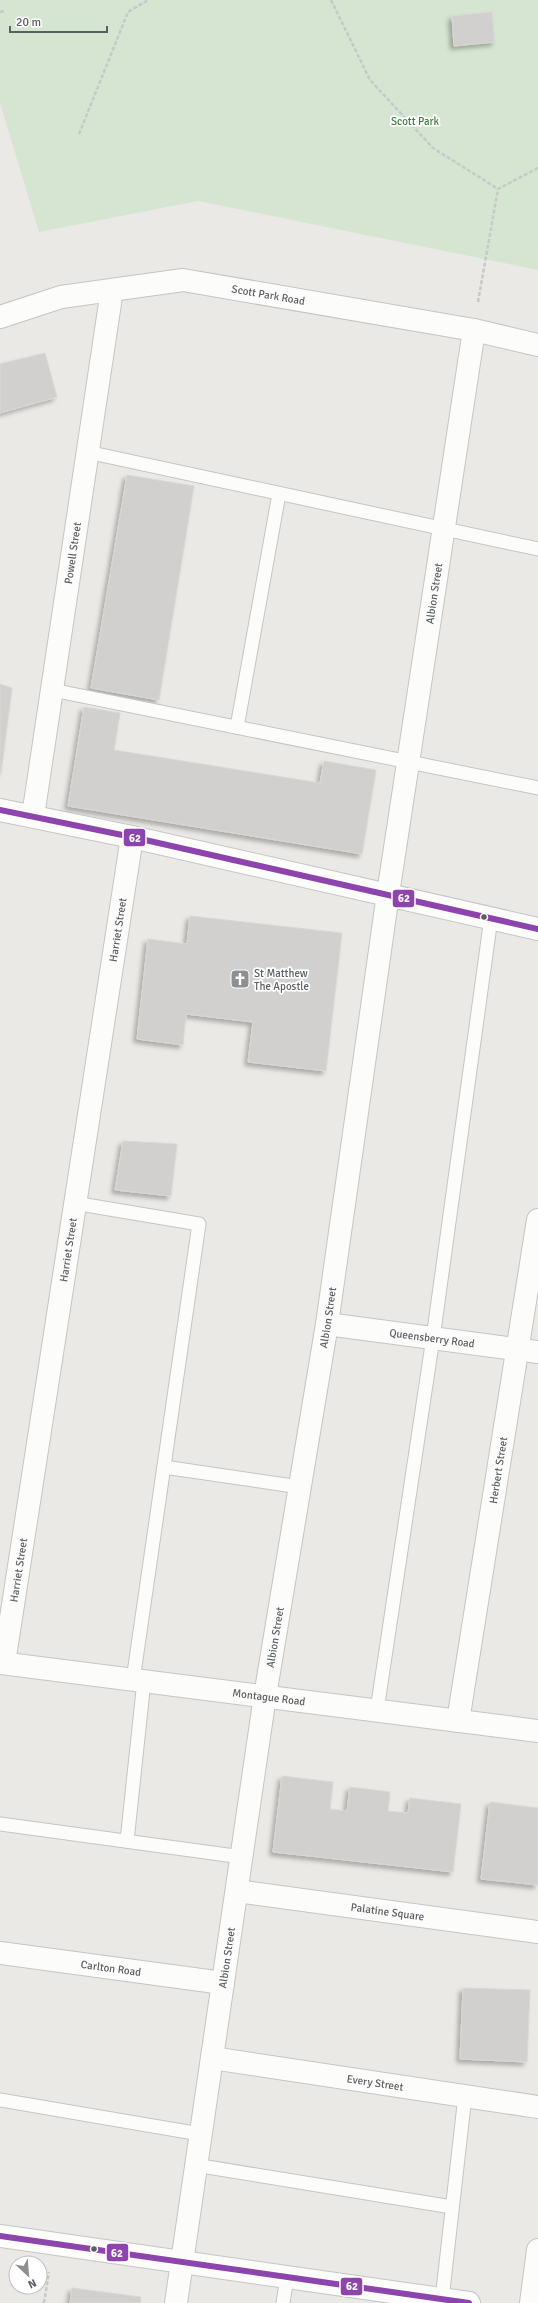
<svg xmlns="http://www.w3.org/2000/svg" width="538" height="2303" viewBox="0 0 538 2303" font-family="Signika,sans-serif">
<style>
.green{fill:#d5e5d2}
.building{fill:#d1d0ce;stroke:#d9d8d4;filter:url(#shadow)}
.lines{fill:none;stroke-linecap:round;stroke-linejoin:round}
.service-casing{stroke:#c5c5c5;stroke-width:15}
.minor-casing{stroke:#c5c5c5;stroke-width:24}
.secondary-casing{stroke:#c5c6c6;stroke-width:24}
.path{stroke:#c5cac7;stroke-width:2.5;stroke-dasharray:4 2;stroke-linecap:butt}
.service{stroke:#fcfcfb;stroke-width:13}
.minor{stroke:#fcfcfb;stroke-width:22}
.secondary{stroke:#fcfcfb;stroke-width:22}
.bus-1-casing{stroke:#fff;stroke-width:9}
.bus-1{stroke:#8e44ad;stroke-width:6}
.bus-dot{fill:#5b5f62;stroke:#fff;stroke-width:1.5}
.labels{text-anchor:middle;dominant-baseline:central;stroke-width:3.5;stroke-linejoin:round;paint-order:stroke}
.park-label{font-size:11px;fill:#3d7f3e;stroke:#fff}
.street-label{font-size:11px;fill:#5b5f62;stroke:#fff}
.poi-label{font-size:11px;fill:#5b5f62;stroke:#fff;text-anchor:start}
.line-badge{stroke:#fff;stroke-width:1.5}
.badge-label{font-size:11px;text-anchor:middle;font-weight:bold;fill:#fff}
</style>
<defs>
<filter id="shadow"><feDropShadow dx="-3.5" dy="3.5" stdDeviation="2" flood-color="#0004"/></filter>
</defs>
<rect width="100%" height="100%" fill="#eae9e5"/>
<path class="green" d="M0 0H538V270L198 201 39 232 0 103Z"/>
<g class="building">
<path d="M492 12 495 42 454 46 452 16Z"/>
<path d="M45 353 57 397 0 413V364Z"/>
<path d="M127 475 194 486 159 700 91 688Z"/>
<path d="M0 684 12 688 1 773H0Z"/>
<path d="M84 707 120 713 114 750 320 783 324 761 376 770 362 854 68 806Z"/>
<path d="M190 916 342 933 326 1071 248 1062 253 1022 186 1014 183 1045 137 1039 148 939 187 944Z"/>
<path d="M123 1141 177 1144 171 1196 115 1190Z"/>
<path d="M282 1776 333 1782 330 1809 347 1811 350 1787 390 1792 388 1811 408 1813 410 1798 461 1804 453 1872 273 1852Z"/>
<path d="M490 1802 538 1808V1885L481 1879Z"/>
<path d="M463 1988 530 1990 527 2062 460 2059Z"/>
<path d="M72 2288 141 2297 140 2303H70Z"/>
</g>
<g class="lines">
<g class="service-casing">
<g id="service">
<path d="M87 452 538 549"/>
<path d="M52 690 538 788"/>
<path d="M237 727 279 494"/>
<path d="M74 1203 199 1224 133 1680"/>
<path d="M164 1467 300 1487"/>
<path d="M377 1710 433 1338 491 918"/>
<path d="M0 1824 242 1857"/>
<path d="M127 1841 144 1681"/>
<path d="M0 2100 200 2134"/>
<path d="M195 2165 452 2207"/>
<path d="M442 2299 465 2096"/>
<path d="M283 2303 287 2277"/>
</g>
</g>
<g class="minor-casing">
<g id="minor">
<path id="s1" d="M0 317 61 297 183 280 474 330 538 345"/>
<path id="s2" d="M33 816 112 290"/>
<path id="s3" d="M327 1324 538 1352"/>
<path id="s4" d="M0 1663 538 1731"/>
<path id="s5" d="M4 1663 132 837"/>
<path id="s6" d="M458 1721 538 1220"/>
<path id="s7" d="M237 1891 538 1932"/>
<path id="s8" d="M0 1953 223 1983"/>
<path id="s9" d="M212 2058 538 2107"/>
<path d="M0 2236 469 2303"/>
<path id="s10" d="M176 2303 265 1696 327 1324 388 894 474 330"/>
<path d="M531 2303 538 2250"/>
</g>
</g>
<g class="secondary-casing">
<path id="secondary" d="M0 810 132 837 538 929"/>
</g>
<g class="path">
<path d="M331 0 370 80 433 148 498 189"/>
<path d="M0 12 4 11"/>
<path d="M79 134 128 12 148 0"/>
<path d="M478 302 498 189 538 168"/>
<path d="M44 2303 49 2272"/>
</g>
<use href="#service" class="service"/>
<use href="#minor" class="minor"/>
<use href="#secondary" class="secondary"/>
<g class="bus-1-casing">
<g id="bus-1">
<path d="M0 810 132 837 538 929"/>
<path d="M0 2236 469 2303"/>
</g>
</g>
<use href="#bus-1" class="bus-1"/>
</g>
<defs>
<g id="church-square" transform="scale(1)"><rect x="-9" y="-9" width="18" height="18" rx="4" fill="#8d8f90" stroke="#fff"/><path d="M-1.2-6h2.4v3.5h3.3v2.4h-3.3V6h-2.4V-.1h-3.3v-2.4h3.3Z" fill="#fff"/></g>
</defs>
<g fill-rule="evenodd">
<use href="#church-square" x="240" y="979"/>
</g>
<g class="bus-dot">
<circle cx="484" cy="917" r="3.5"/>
<circle cx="94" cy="2249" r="3.5"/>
</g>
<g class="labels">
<g class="park-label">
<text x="415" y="121">Scott Park</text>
</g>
<g class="street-label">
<text stroke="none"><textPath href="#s1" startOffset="274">Scott Park Road</textPath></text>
<text stroke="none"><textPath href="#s2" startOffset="266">Powell Street</textPath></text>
<text stroke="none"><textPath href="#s10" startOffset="1729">Albion Street</textPath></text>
<text stroke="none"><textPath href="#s5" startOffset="742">Harriet Street</textPath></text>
<text stroke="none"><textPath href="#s5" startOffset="418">Harriet Street</textPath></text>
<text stroke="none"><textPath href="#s10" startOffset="997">Albion Street</textPath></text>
<text stroke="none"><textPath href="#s3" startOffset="106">Queensberry Road</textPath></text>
<text stroke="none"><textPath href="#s6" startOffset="254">Herbert Street</textPath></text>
<text stroke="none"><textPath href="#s5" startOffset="94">Harriet Street</textPath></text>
<text stroke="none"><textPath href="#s10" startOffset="673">Albion Street</textPath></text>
<text stroke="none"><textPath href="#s4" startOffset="271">Montague Road</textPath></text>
<text stroke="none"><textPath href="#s7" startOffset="152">Palatine Square</textPath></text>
<text stroke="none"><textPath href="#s10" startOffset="349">Albion Street</textPath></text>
<text stroke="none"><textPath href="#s8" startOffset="112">Carlton Road</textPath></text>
<text stroke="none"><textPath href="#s9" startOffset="165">Every Street</textPath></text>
</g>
<g class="poi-label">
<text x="254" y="973">St Matthew<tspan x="254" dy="13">The Apostle</tspan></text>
</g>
</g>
<g class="line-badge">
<rect x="123" y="828" width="23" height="19" rx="4" fill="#8e44ad"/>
<rect x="392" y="889" width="23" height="19" rx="4" fill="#8e44ad"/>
<rect x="106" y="2243" width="23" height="19" rx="4" fill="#8e44ad"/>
<rect x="340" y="2277" width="23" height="19" rx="4" fill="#8e44ad"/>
</g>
<g class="badge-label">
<text x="135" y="842">62</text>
<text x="404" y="902">62</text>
<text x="117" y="2257">62</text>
<text x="352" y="2290">62</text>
</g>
<g transform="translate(28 2275) rotate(154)"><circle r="19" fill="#ffffff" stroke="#bdbfc0"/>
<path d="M0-3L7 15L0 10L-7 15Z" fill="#8d8f90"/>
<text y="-6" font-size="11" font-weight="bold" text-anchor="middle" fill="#5b5f62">N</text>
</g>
<path d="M10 26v6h97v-6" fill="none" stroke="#5b5f62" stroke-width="2"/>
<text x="16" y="26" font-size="12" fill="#5b5f62" stroke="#ffffff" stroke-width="3" paint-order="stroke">20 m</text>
</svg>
